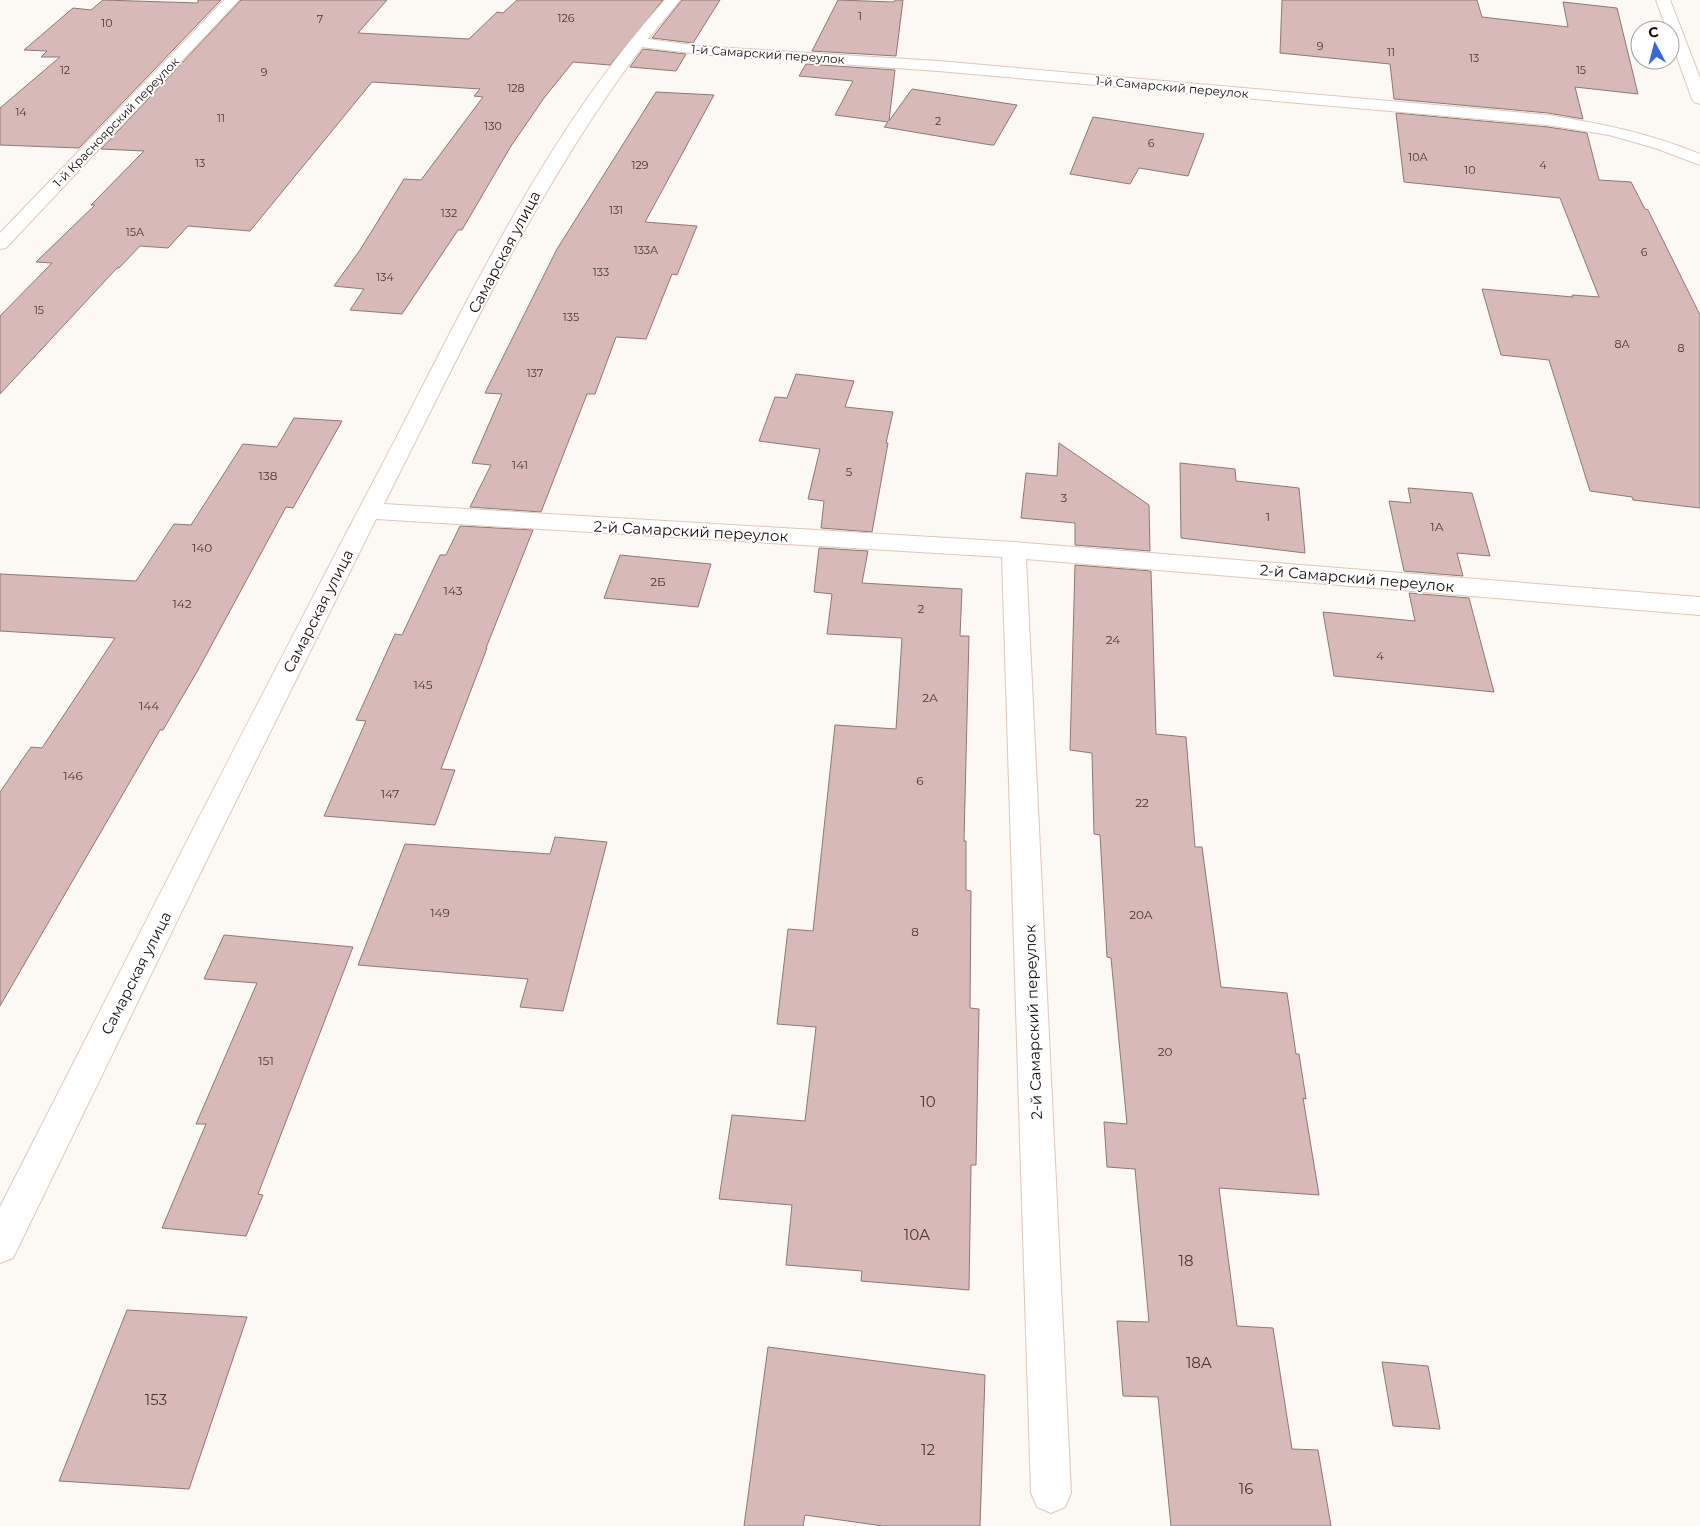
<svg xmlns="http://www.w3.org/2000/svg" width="1700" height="1526" viewBox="0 0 1700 1526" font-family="Montserrat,sans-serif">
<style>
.building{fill:#d7bab7;stroke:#907673}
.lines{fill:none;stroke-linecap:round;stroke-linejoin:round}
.street-casing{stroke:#dfc7b8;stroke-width:2}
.street{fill:#fff;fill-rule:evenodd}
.labels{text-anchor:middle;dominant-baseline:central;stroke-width:4;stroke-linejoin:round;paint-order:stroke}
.far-number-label{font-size:11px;fill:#463934}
.far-street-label{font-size:12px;fill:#150e09;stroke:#fff}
.number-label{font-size:12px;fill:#463934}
.street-label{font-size:15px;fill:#150e09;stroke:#fff}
.near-number-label{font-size:15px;fill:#463934}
</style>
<rect width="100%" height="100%" fill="#fcf8f4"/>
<g class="building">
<path d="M103 0 198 3V0H221L79 148 0 145V108L60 57H41L47 51 24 50 73 8 91 10Z"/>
<path d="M241 0H387L358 33 469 39 497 12 503 13 517 0H663L610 65 573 62 544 98 511 146 462 230H458L402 314 350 310 364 289 334 286 360 250 404 179 421 180 483 97 474 96 480 89 372 82 250 231 188 226 168 248 140 246 119 268H117L0 394V316L52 263 36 262 95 205H91L144 151 101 149Z"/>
<path d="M682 0H720L693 43 652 38Z"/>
<path d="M838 0 894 2 895 0H903L896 56 812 51Z"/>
<path d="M1282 0H1477L1482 17 1568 27 1563 2 1617 8 1638 94 1575 87 1583 119 1548 113 1394 99 1390 64 1280 53Z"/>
<path d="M643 49 686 54 676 71 630 67Z"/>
<path d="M806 64 895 70 889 121 912 89 1017 105 994 145H991L884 127 888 122 835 115 853 81 799 76Z"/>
<path d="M656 92 714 95 645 222 697 226 677 275 672 274 646 339 616 337 595 394H587L541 512 470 507 491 465 472 463 502 394 485 393 557 249Z"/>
<path d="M1396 113 1548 127 1587 133 1599 180 1631 182 1645 209 1648 210 1700 315V508L1633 500 1632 497 1590 491 1549 360 1501 355 1482 289 1573 297 1572 295 1599 297 1560 198 1404 182Z"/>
<path d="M1093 117 1204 134 1188 176 1139 168 1130 184 1070 174Z"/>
<path d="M796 374 854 381 845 407 893 412 886 443H888L872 532 821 528 824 501 808 499 820 449 759 441 775 397 787 398Z"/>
<path d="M294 418 342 421 293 508 286 507 198 670 163 730H160L0 1006V792L31 747 42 748 115 638 0 631V574L136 581 174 524 191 525 243 444 277 447Z"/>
<path d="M1059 443 1149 505 1150 551 1075 545V523L1021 518 1026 473 1057 476Z"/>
<path d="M1180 463 1235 469 1236 481 1299 488 1305 553 1181 538Z"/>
<path d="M1408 488 1472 493 1490 556 1457 553 1463 576 1404 571 1389 501 1411 503Z"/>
<path d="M460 526 533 530 486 648H487L441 769 455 770 435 825 324 816 366 721 356 720 395 634 402 635 440 555H446Z"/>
<path d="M819 548 868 551 862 583 962 589 960 636H969L964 841H966V890L971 891 970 1008 979 1009 976 1165H971L969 1290 861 1281 862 1271 786 1265 792 1205 719 1199 732 1115 805 1121 816 1027 777 1024 788 929 813 931 835 725 896 729 902 638 827 634 832 594 814 592Z"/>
<path d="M620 555 711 564 698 607 604 598Z"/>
<path d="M1075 565 1151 571 1156 734 1186 737 1195 847H1202L1221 987 1287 993 1296 1054H1299L1306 1099 1303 1098 1319 1195 1219 1188 1237 1326 1273 1328 1292 1449 1318 1450 1331 1526H1171L1158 1397 1123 1396 1117 1321 1149 1322 1135 1169 1107 1167 1104 1122 1127 1124 1111 958 1107 957 1100 835 1094 834 1092 753 1070 750Z"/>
<path d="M1409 593 1469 598 1494 692 1334 676 1323 612 1415 621Z"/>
<path d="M555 837 607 842 563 1011 520 1007 528 979 358 965 405 844 550 854Z"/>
<path d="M224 935 353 947 258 1194 263 1195 246 1236 162 1228 206 1124H196L257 983 204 979Z"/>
<path d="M127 1310 247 1317 189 1489 59 1481Z"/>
<path d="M768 1347 985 1375 980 1526H883L805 1515 803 1526H744Z"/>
<path d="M1382 1362 1428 1366 1440 1429 1393 1426Z"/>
</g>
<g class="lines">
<g class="street-casing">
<g id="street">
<path d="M224 0H239L6 248 0 249V233Z"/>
<path d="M665 0H680L648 39 698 46 938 61 1548 115C1603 124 1648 133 1700 154V165L1655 148 1609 135 1548 125 938 71 698 54 642 47C536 188 463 348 384 504L1014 542 1700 597V615L1026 559 1071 1493 1065 1507 1051 1513 1037 1507 1031 1493 1002 557 376 519 215 843 13 1258 0 1263V1207C126 960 252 712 381 467 464 308 544 134 665 0Z"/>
<path d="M1656 0H1670L1700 78V104L1694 102 1692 99 1670 38V30H1667Z"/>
</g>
</g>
<use href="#street" class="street"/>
</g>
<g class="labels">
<g class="far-number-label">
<text x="860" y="16">1</text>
<text x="566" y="18">126</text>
<text x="320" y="19">7</text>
<text x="107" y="23">10</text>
<text x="1320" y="46">9</text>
<text x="1391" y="52">11</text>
<text x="1474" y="58">13</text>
<text x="65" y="70">12</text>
<text x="1581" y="70">15</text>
<text x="264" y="72">9</text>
<text x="516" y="88">128</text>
<text x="21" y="112">14</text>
<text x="221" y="118">11</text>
<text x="938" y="121">2</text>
<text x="493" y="126">130</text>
<text x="1151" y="143">6</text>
<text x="1418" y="157">10А</text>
<text x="200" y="163">13</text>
<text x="640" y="165">129</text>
<text x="1543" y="165">4</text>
<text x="1470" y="170">10</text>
<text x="616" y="210">131</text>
<text x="449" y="213">132</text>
<text x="135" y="232">15А</text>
<text x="646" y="250">133А</text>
<text x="1644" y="252">6</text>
<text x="601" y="272">133</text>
<text x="385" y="277">134</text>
<text x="39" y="310">15</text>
<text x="571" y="317">135</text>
<text x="1622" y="344">8А</text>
<text x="1681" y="348">8</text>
<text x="535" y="373">137</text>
</g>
<g class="far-street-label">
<text transform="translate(768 54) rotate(4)">1-й Самарский переулок</text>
<text transform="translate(1172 87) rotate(5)">1-й Самарский переулок</text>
<text transform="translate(116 122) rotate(-46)">1-й Красноярский переулок</text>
</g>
<g class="number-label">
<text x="520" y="464">141</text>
<text x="849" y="471">5</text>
<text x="268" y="475">138</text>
<text x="1064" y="497">3</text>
<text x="1268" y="516">1</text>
<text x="1437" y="526">1А</text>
<text x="202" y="547">140</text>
<text x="658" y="581">2Б</text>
<text x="453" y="590">143</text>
<text x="182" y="603">142</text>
<text x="921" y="608">2</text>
<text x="1113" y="639">24</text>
<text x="1380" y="655">4</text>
<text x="423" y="684">145</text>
<text x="930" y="697">2А</text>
<text x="149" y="705">144</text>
<text x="73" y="775">146</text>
<text x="920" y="780">6</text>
<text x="390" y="793">147</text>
<text x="1142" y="802">22</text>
<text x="440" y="912">149</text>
<text x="1141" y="914">20А</text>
<text x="915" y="931">8</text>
<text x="1165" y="1051">20</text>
<text x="266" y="1060">151</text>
</g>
<g class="street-label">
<text transform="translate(504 252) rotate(-62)">Самарская улица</text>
<text transform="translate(691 531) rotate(3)">2-й Самарский переулок</text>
<text transform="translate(1357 578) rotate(5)">2-й Самарский переулок</text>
<text transform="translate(318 611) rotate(-63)">Самарская улица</text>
<text transform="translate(136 973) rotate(-63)">Самарская улица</text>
<text transform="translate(1033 1022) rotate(-92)">2-й Самарский переулок</text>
</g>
<g class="near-number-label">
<text x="928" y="1101">10</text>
<text x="917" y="1234">10А</text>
<text x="1186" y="1260">18</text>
<text x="1199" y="1362">18А</text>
<text x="156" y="1399">153</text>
<text x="928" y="1449">12</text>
<text x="1246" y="1488">16</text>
</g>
</g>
<g transform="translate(1655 45) rotate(353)"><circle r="24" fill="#ffffff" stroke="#a19f9d"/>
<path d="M0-4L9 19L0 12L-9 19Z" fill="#3968d8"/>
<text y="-8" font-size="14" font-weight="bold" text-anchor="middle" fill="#150e09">С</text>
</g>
</svg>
